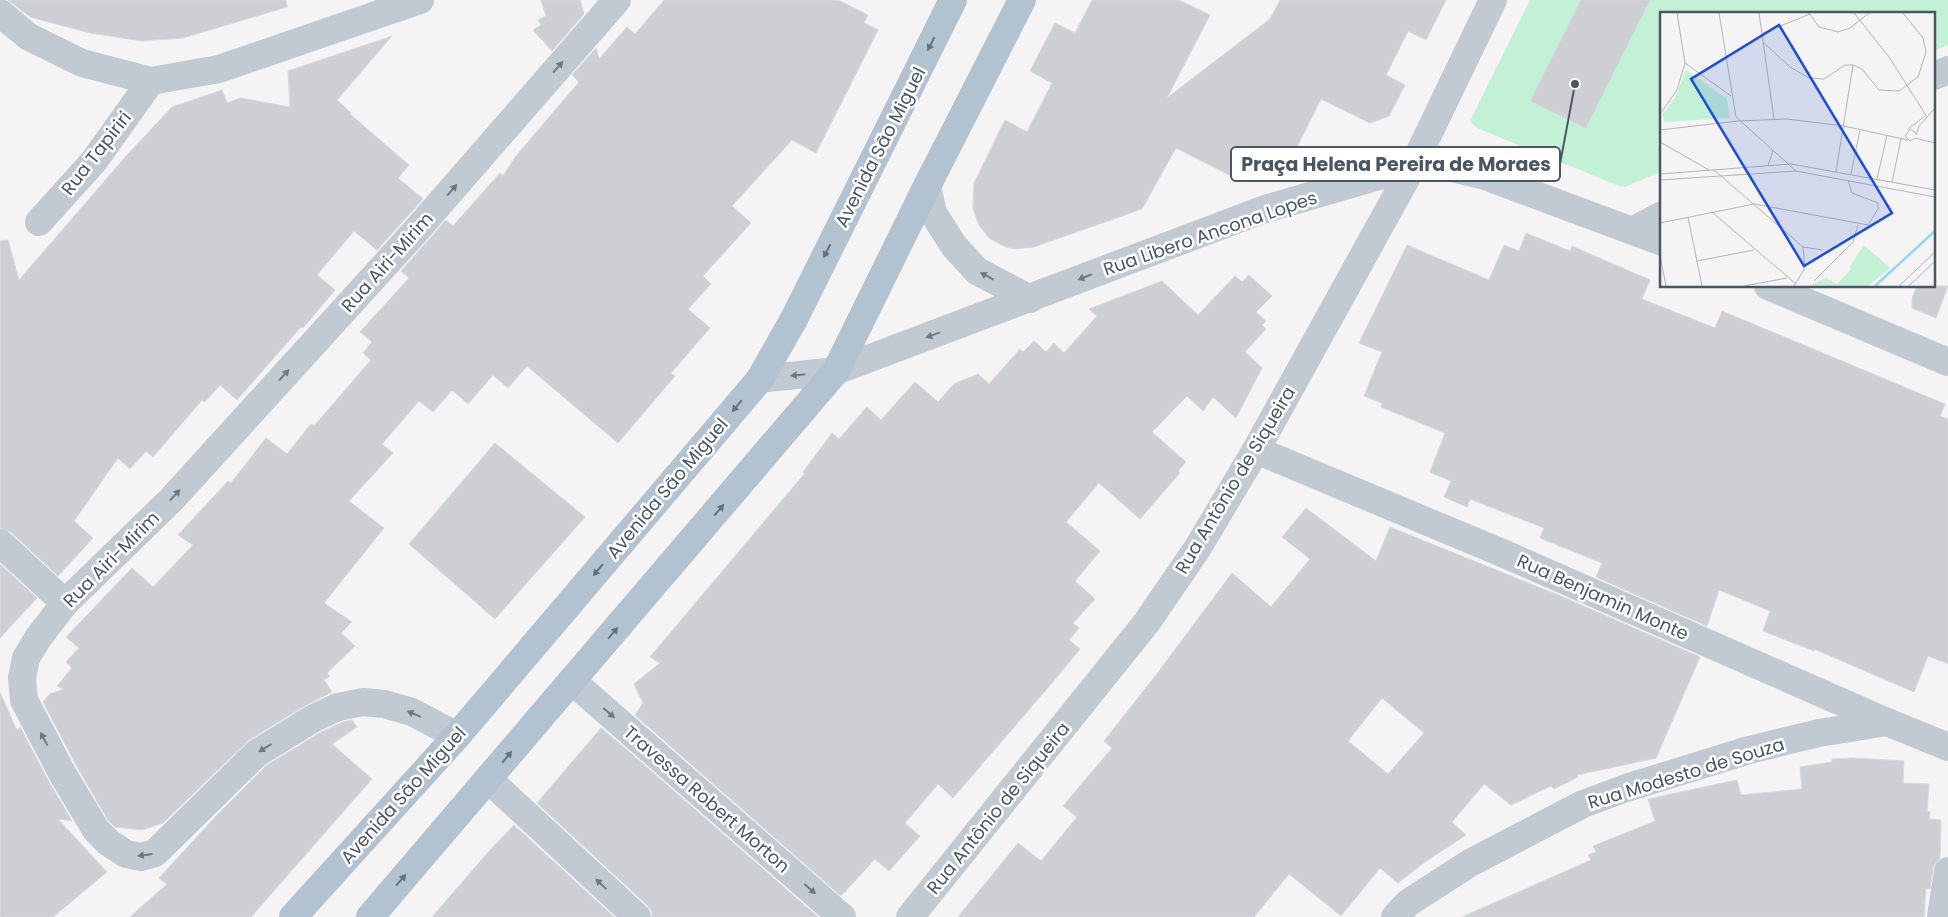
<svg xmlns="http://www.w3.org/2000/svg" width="1948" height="917" viewBox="0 0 1948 917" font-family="Poppins,sans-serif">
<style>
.green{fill:#c3f1d5}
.building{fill:#cdcfd5;stroke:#d7d9de;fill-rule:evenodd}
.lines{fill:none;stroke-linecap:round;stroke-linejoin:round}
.minor{stroke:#c1cad2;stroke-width:28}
.primary{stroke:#b3c2d1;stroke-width:28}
.oneway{fill:#64717d}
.oneway2{fill:#6e7983}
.labels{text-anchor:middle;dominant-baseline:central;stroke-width:5;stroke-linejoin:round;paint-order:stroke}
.street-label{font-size:18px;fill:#4a5661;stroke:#fff}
.inset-river{fill:none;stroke:#90daee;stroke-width:2.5}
.inset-road{fill:none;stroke:#b1b4b9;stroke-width:1}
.view{fill:#1d4ed8;fill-opacity:0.15;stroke:#1d4ed8;stroke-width:2.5}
.inset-edge{fill:none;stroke:#4a5661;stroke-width:2.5}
.leader{fill:none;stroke:#4a5661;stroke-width:2}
.callout-dot{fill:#4a5661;stroke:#fff;stroke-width:2}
.callout{fill:#fff;stroke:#4a5661;stroke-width:2}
.callout-label{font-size:19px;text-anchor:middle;font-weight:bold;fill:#4a5661}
</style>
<rect width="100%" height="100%" fill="#f5f3f3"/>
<path class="green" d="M1530 0H1948V45L1934 51V14H1662V171L1625 187 1619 186 1477 128 1470 121Z"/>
<g class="building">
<path d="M8 0H286L287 7 183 38 142 41 90 33 30 17Z"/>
<path d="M541 0H580L584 14 552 51 533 30 541 25 538 20 546 16Z"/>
<path d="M664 0H838L868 15 864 23 878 30 816 153 792 140 732 206 751 223 703 276 711 284 688 309 710 328 671 373 675 376 618 443 527 366 508 388 493 375 468 404 452 390 433 412 419 401 382 444 393 453 349 501 384 528 324 603 352 622 341 633 355 646 327 673 330 676 324 680 332 692 306 705 249 740 163 823 142 830 115 827 108 820 76 765 43 702 50 694 64 689 57 686 72 668 66 662 79 648 66 637 132 568 153 587 193 545 178 535 228 481 231 483 266 438 287 454 311 424 314 426 371 360 363 353 372 342 360 332 409 278 401 271 446 220 453 226 500 173 503 176 516 156 579 82 572 75 596 48 599 59 627 27 635 34Z"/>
<path d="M1092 0H1179L1210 15 1167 98 1270 19 1280 0H1446L1426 40 1408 31 1386 75 1405 85 1389 116 1370 123 1321 99 1294 153 1231 176 1176 148 1142 209 1034 247 1015 249 1006 247 990 239 979 225 973 209 974 183 1005 120 1027 132 1052 83 1030 71 1055 23 1075 33Z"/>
<path d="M1581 0H1650L1586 128 1530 101Z"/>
<path d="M392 36 337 100 351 113 350 114 409 165 398 178 423 199 377 250 354 231 317 275 335 290 303 328 301 327 237 400 220 385 205 402 202 400 153 457 146 451 130 469 118 458 74 521 93 538 58 576 11 532 0 528V241L8 240 19 280 127 155 172 107 222 90 227 103 240 98 290 107 288 71Z"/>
<path d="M1526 233 1570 251 1572 246 1650 280 1642 299 1715 328 1722 311 1945 404 1940 416 1948 419V664L1928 656 1914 692 1814 649V651L1763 631 1770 611 1719 590 1707 626 1596 577 1602 563 1540 538 1544 528 1470 499 1467 507 1444 497 1451 481 1430 472 1445 433 1381 407 1382 403 1364 396 1382 352 1359 343 1407 245 1489 280 1504 245 1519 251Z"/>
<path d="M1249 275 1272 296 1256 312 1266 321 1262 325 1266 329 1245 352 1262 368 1236 418 1213 397 1203 411 1187 396 1152 432 1186 462 1178 471 1180 473 1140 519 1099 483 1066 522 1100 551 1075 581 1095 599 1073 623 1079 628 1069 640 1080 649 1052 683 953 798 938 784 905 823 920 836 889 871 875 859 841 896 635 715 643 703 634 684 660 663 650 657 805 473 803 472 832 433 839 439 867 407 881 420 915 382 938 402 954 384 978 374 989 384 1020 349 1023 352 1034 341 1046 352 1054 343 1064 353 1097 316 1089 309 1162 281 1198 315 1235 276 1242 282Z"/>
<path d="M1917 286H1948L1936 318 1912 308V298Z"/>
<path d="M495 443 585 517 495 619 409 544Z"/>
<path d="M1306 508 1376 561 1390 527 1563 597 1700 657 1656 758 1577 775 1578 777 1554 789 1551 786 1511 805 1484 784 1452 822 1466 835 1425 862 1398 883 1380 868 1341 916 1289 874 1254 917H958L1018 843 1041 861 1077 817 1063 806 1112 748 1104 741 1156 675 1232 573 1271 607 1310 559 1282 537ZM1382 698 1424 733 1388 774 1348 741Z"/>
<path d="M0 564 37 598 0 638Z"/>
<path d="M0 692 17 731 20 727 48 780 72 821 58 819 107 872 53 917H0Z"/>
<path d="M352 720 357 727 332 744 372 779 251 917H130L167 884 159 878 216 816 267 765 321 732 343 722Z"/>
<path d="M601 728 618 742 818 917H652V912L648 906 537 803Z"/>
<path d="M1853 758 1904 761 1903 783 1929 784 1927 812 1930 811 1929 819 1941 820 1940 858 1936 862 1933 868 1930 889 1926 888 1924 917H1462L1591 860 1588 855 1596 852 1593 846 1655 821 1648 799 1737 780 1741 795 1802 789 1800 767 1832 762V759Z"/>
<path d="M514 825 614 917H432L490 850Z"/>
</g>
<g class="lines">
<g class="minor">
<path d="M0 13 29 37 82 63 151 81 219 69 420 0"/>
<path d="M1934 76 1948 70"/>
<path d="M927 186 933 213 954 246 977 271 1030 299"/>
<path d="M39 222 94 161 151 81"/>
<path d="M1634 230 1662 215"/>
<path d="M1768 286 1948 362"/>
<path d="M760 379 836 371 1265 209 1413 166 1448 167 1482 175 1662 242"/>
<path d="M1256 450 1507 555 1887 722 1948 747"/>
<path d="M0 543 65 603"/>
<path d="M572 681 842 917"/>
<path d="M457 736 412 712 384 704 363 702 338 707 314 718 257 753 155 853 141 857 126 854 108 842 96 830 62 773 24 700 22 678 26 658 38 638 65 603 172 499 414 233 617 0"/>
<path d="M488 779 637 917"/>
<path d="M910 917 1147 622 1197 549 1256 450 1413 166 1493 0"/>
<path d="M1395 917 1408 903 1470 863 1583 804 1626 788 1749 750 1819 733 1887 722"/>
<path d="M1941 917 1948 871"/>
</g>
<g class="primary">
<path d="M293 917 457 736 760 379 794 319 953 0"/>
<path d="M370 917 836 371 927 186 1022 0"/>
</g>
</g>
<defs><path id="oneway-solid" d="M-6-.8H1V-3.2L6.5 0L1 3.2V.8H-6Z" transform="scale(1.25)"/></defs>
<g class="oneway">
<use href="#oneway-solid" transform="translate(931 44) rotate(117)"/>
<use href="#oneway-solid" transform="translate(827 251) rotate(117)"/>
<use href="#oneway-solid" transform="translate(737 406) rotate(130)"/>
<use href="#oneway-solid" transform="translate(719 510) rotate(-49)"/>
<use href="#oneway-solid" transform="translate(598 570) rotate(130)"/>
<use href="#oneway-solid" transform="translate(613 633) rotate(-49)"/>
<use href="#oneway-solid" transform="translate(507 757) rotate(-50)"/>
<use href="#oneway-solid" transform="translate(401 880) rotate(-49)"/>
</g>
<g class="oneway2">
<use href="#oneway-solid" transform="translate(558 67) rotate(-49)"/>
<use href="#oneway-solid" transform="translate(452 190) rotate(-49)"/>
<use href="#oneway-solid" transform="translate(987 276) rotate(-152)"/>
<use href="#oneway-solid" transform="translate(1085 277) rotate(158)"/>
<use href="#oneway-solid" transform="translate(933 335) rotate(160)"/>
<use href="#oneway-solid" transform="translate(284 375) rotate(-48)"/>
<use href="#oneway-solid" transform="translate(798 375) rotate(174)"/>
<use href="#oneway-solid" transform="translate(175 495) rotate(-47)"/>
<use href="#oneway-solid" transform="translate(609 713) rotate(41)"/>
<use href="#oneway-solid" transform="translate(414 714) rotate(-157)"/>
<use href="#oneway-solid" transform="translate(44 739) rotate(-118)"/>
<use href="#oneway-solid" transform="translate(265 748) rotate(148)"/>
<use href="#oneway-solid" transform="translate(145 855) rotate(173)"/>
<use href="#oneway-solid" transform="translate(601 884) rotate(-137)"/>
<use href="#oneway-solid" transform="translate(810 889) rotate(41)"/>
</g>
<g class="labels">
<g class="street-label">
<text transform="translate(880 147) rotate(-63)">Avenida São Miguel</text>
<text transform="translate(96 153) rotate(-52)">Rua Tapiriri</text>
<text transform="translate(1210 233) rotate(-19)">Rua Libero Ancona Lopes</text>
<text transform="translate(387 262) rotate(-48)">Rua Airi-Mirim</text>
<text transform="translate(1235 480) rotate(-59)">Rua Antônio de Siqueira</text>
<text transform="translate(667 488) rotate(-50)">Avenida São Miguel</text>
<text transform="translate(111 559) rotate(-45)">Rua Airi-Mirim</text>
<text transform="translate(1603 597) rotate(24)">Rua Benjamin Monte</text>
<text transform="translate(1686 773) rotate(-17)">Rua Modesto de Souza</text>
<text transform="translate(403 795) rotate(-48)">Avenida São Miguel</text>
<text transform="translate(707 799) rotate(41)">Travessa Robert Morton</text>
<text transform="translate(998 808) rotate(-51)">Rua Antônio de Siqueira</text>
</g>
</g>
<g transform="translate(1660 12)">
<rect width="275" height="275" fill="#f5f3f3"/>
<path d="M26 58 67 87 70 106 4 110 3 102 16 84ZM204 233 230 256 208 274H149L166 266 177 272 191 257 190 254Z" fill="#c3f1d5"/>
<path class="inset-river" d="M215 274 275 219"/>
<path class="inset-road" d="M59 1 76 105 136 159M99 1 114 107M149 1 159 15 178 20 190 16 209 1M194 1 229 45 267 105M103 21 150 2M104 31 130 55 149 66 164 67 185 53H193L202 57 219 78 239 79 258 65 266 40 263 26 243 1M25 51 71 84M0 102 17 78 25 51 17 1M248 117 265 104M0 118 78 109 127 107 184 114 248 128M256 121 250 117 245 124 250 129 255 126 275 131M256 123 259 114 275 96M0 130 49 158M108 154 113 138M54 158 143 235 145 256 134 274M176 160 193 53M0 162 131 152 275 178M191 162 200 118M217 167 227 123M0 168 136 159 275 185M232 170 241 127M53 201 136 272M28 205 42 274M0 211 94 192 208 213 218 197V191L192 181 188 168M143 235 163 238M0 243 6 274M37 249 94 238M154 269 193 230 198 213M84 274 127 266M239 274 275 240M249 274 275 249"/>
<path class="view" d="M119 13 232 201 144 254 31 67Z"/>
<rect width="275" height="275" class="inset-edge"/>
</g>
<path class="leader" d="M1575 84L1560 164"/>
<circle class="callout-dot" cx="1575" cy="84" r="5"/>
<rect class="callout" x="1231" y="147" width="329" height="34" rx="5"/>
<g class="callout-label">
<text x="1396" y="171">Praça Helena Pereira de Moraes</text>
</g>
</svg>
